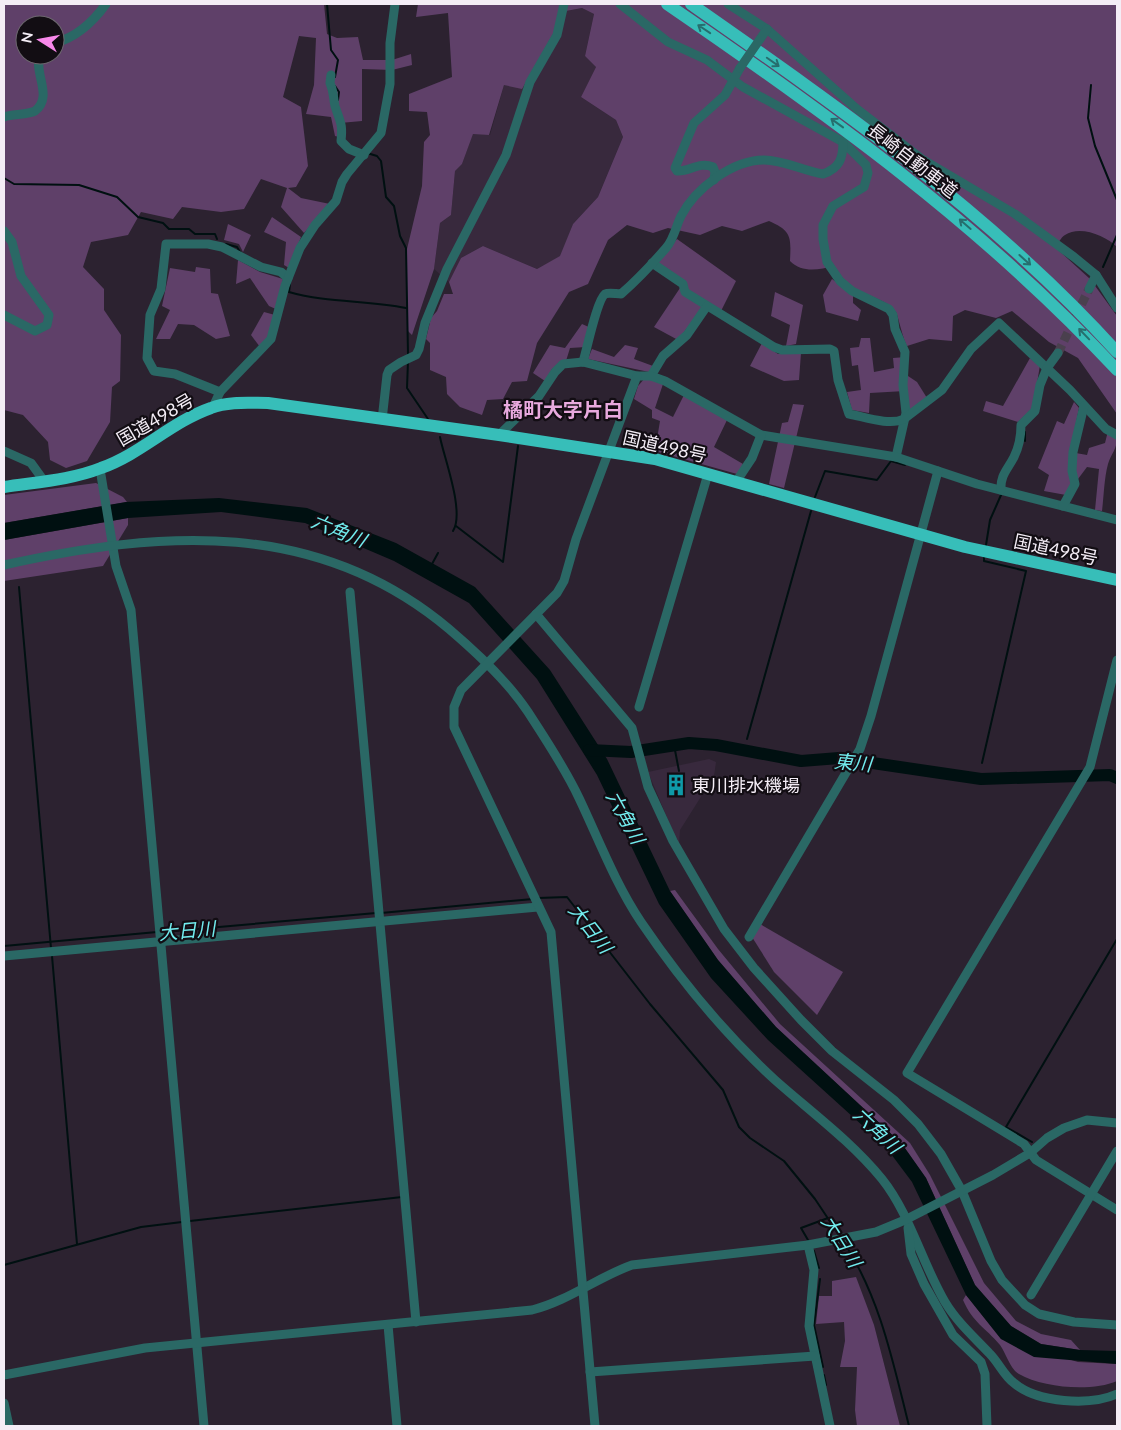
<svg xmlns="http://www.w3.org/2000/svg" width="1121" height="1430" viewBox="0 0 1121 1430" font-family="Lato,'Noto Sans JP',sans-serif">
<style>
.built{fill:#38293d}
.green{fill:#5f4069;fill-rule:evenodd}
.water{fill:#001011}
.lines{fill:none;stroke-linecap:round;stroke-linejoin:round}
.stream{stroke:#001011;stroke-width:2}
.river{stroke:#001011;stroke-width:12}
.minor-tunnel{stroke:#4a404e;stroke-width:9;stroke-dasharray:9 4.5;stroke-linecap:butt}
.minor{stroke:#2a6865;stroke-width:9}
.highway{stroke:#37beb9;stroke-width:12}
.minor-bridge{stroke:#2a6865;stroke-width:9}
.oneway{stroke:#266e6e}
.labels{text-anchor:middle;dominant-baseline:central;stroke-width:4.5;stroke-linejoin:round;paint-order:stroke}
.street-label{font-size:18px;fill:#f4edf6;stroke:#120d13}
.poi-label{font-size:18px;fill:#f4edf6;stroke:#120d13;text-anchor:start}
.water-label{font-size:19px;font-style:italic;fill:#72edef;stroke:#120d13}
.quarter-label{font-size:20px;font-weight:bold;fill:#e8a9de;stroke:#120d13}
</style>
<rect width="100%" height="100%" fill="#2c2230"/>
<g class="built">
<path d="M582 8 594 14 585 56 596 67 581 97 616 120 623 137 598 197 573 224 561 256 537 269 483 246 461 258 449 282 434 269 440 223 451 215 455 171 462 164 473 133 490 135 504 85 566 11Z"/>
<path d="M709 759 716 762 714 776 680 830 679 846 648 772Z"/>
</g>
<g class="green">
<path d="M4 4H324L327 34 337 38 358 37 363 60H392L411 54 412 65 392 70 362 69V121L340 123 339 137 335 136 331 117 306 114 314 85 316 38 299 36 283 97 301 107 308 166 296 187 288 188 301 198 330 204 304 233 281 207 287 188 261 179 244 209 221 212 182 207 173 219 141 212 128 235 91 242 83 267 104 289V310L121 335 120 381 112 387 110 422 87 461 66 468 50 460 48 442 23 415 4 410ZM25 25H55V55H25Z"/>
<path d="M418 4H1117V247C1106 236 1080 225 1065 235 1061 237 1058 244 1055 247L1090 279 1117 316V414L1078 358 1049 342 1012 311 996 318 965 310 953 316 952 341 929 339 907 346C903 339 898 316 896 312 887 300 868 296 855 289 846 284 840 275 834 266 818 270 802 273 790 261 791 237 792 231 769 221L742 231 722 226 700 235 668 228 653 233 627 225 608 240 588 284 569 292 537 343 527 381 512 382 503 399 487 400 482 415 460 407 447 394 446 377 430 370V343L426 339 431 318 437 311 444 294H453L449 282 461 258 483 246 537 269 560 256 573 224 598 197 623 137 616 120 581 97 596 67 585 56 594 14 582 8 566 11 522 89 504 85 489 135 473 134 462 164 455 171 451 215 440 223 434 269 412 335 407 330V249L422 186 424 142 430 135 427 112 409 111V94L452 77 448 13 416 17Z"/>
<path d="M272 217 301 237 289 268 284 265 286 242 264 232Z"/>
<path d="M228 224 251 235 243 252 239 244 224 240Z"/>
<path d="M677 239 736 281 721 311 706 303 678 340 654 327 684 282 655 263Z"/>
<path d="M238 260 260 272 283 279 278 310 269 306 250 278 236 284Z"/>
<path d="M196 267 210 269 211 293 218 294 230 336 216 339 194 325 178 324 170 339H156L170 310 162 306 170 268 195 272Z"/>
<path d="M832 279 853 294V303L861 310 858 321 826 312 823 295Z"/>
<path d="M775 292 803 305 796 344 786 346 790 325 771 316Z"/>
<path d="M264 312 275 315 270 335 260 347 251 335Z"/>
<path d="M582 324 591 328 586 347 570 348 566 361 552 369 545 381 533 373 550 345 565 348Z"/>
<path d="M861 338H870L874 372 894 368 893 358 906 357 905 374 917 382 927 398 908 412 905 391 870 393 869 413 852 410 847 392 861 390 858 365 852 366 850 348 859 347Z"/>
<path d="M762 343 778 354 801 353 799 380 784 381 750 366Z"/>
<path d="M625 345 638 348 634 359 653 366 649 372 588 359 592 349 614 357Z"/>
<path d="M1030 358 1040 365 1033 408 1018 422 983 411 986 401 1003 406Z"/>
<path d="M645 378 663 384 655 408 673 417 684 395 727 420 714 447 743 464 737 474 655 451 660 421 652 418V410L634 399 638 386Z"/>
<path d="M1074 402 1079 408 1070 452 1087 455 1089 448 1105 443 1108 431 1117 438C1117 449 1111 454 1108 464 1104 479 1104 495 1102 511L1095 510 1099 469 1087 467 1066 495 1044 491 1049 475 1038 468 1057 421 1064 424Z"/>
<path d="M793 404 804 405 784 488 769 484 782 423 788 422Z"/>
<path d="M96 483 123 497 127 502 4 523V495Z"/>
<path d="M128 518V525L103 566 4 581V540Z"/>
<path d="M675 890 718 949 780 1024 910 1143 930 1175 984 1283 1016 1321 1041 1334 1071 1340 1080 1350 1041 1344 1011 1326 975 1285 926 1178 902 1144 776 1027 718 960 670 891Z"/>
<path d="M760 924 843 972 817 1015 774 972 752 937Z"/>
<path d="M856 1277 874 1325 900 1426H857L855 1410 857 1367H840L845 1341 844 1322 816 1324 819 1296H832V1281Z"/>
<path d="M966 1295 1001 1339 1078 1362 1117 1364V1381C1092 1392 1043 1388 1019 1374 1010 1369 1006 1353 1000 1345 985 1327 973 1323 963 1300Z"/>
</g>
<path class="water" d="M219 498 307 508 396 543 475 587 550 670 607 759 670 891 718 960 776 1027 902 1144 926 1178 975 1285 1011 1326 1041 1344 1080 1350 1117 1351V1364L1034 1357 1001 1339 966 1295 912 1182 885 1146 768 1040 711 978 659 904 597 775 537 679 469 603 394 561 305 523 221 512 128 518 4 540V523L126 502Z"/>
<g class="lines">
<g class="stream">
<path d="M327 4 331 50 338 60 335 77"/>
<path d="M1091 85 1088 118 1095 146 1117 200"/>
<path d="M335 86 339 92 338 100"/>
<path d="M367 153 377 156 381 161 386 197 394 206 400 236 406 248 408 354"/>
<path d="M4 178 14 184 79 185 117 197 138 217 163 223 169 229H189L195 234H215L217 239"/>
<path d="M226 244 237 247 240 252"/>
<path d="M1103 267 1117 235"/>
<path d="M290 284 289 292C327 303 367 300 406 308"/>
<path d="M408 361 407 388 428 419"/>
<path d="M1025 432V441"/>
<path d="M440 437C444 458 465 512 453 531"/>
<path d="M815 497 825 471 877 480 891 461 905 465"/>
<path d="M456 526 503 562 518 446"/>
<path d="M986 545 990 520 1001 495"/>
<path d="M432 564 438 553"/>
<path d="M19 587 51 948"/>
<path d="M747 739 811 511"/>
<path d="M674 745 679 771"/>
<path d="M982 763 1026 571 984 561V557"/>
<path d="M538 898 567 897 650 1004 723 1090 739 1127 750 1138 784 1161 815 1199 839 1235"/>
<path d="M381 913 533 899"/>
<path d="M162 932 376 913"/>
<path d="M4 946 157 932"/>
<path d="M52 956 77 1244"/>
<path d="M1032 1142 1006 1127 1117 939"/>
<path d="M190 1221 402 1197"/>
<path d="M808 1240 801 1228 828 1218"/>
<path d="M843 1241C880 1297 893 1362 909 1426"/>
<path d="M814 1251 819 1268"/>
<path d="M4 1265 141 1227 182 1222"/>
<path d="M820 1279 814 1325 823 1367"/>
<path d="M824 1375 826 1385"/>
</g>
<path class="river" d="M589 750 631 752 689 743 716 745 801 761 839 758 981 779 1110 775 1117 778"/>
<path class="minor-tunnel" d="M1058 353 1089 289"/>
<g class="minor">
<path d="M620 4 668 42 707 60 743 87 843 142 866 165 868 173 864 187 833 206 823 225V239L827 262 840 281 852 291 889 309 893 315 895 329 905 352 903 385 906 413 896 457"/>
<path d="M728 4 767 29 857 109 922 159 1015 214 1074 257 1096 275 1117 308"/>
<path d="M55 43C77 37 93 22 106 4"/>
<path d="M331 75 330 83C334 92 333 97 335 106 340 122 343 123 341 141L349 149 364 155"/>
<path d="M4 117C12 114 28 115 35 111 54 96 33 73 40 55"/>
<path d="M714 180 715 172 713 167C699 161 690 172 677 171L675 168 694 123 725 95 740 68"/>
<path d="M4 231 12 242 21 276 49 315 47 325 35 331 4 315"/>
<path d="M652 263 683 284 685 292 774 347 782 350 830 349 834 351 838 380 849 414C865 417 889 426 904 419L942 390 971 349 999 323 1070 390 1106 429 1117 435"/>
<path d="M1089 289 1096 275"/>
<path d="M583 362C587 349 597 300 605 294 609 292 616 294 621 294 636 281 653 263 666 248 674 239 676 226 681 216 695 189 732 160 764 160 784 160 803 171 823 174 840 168 843 158 843 142"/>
<path d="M651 376 663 356 687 335 707 306"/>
<path d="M220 392 175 374 154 371 147 358 150 315 161 289 166 244H208L222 247 261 267 281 272 288 278"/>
<path d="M213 407 220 392 271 339 285 286 300 248 315 225 336 201 342 182 347 174 381 133 390 84V43L395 4"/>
<path d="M382 420 387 375 389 370 401 362 416 355 419 349 425 323 447 269 506 155 530 82 557 35 564 4"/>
<path d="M499 435 539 396 555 372 563 364 583 362 637 376H651L665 381 761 435 896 457 977 484 1117 520"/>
<path d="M4 451 31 463 44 481"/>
<path d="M100 469 116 566 131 610 204 1426"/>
<path d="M736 482 752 458 761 435"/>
<path d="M1001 490C1000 475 1008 469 1014 457 1019 447 1021 436 1021 425L1035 411 1040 385 1047 368 1058 353"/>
<path d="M1063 506 1075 484 1072 471 1073 452 1084 406"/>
<path d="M4 565C162 530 317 518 449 629 476 652 509 683 528 712 546 740 565 768 579 798 599 840 615 883 641 922 679 978 725 1034 775 1080 811 1112 851 1141 882 1179 910 1214 922 1263 945 1302 957 1322 974 1337 990 1354 999 1363 1004 1376 1014 1383 1037 1403 1090 1406 1117 1394"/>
<path d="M350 592 416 1322"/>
<path d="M536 614 632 728 648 787 673 841 724 929 754 968 801 1020 832 1051 894 1100 918 1124 941 1154 962 1191 991 1261 1002 1280 1025 1305 1039 1314 1074 1322 1117 1325"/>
<path d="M1117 660 1090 767 907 1073 1024 1144 1036 1160 1117 1210"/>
<path d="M639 707 708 474"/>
<path d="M749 937 860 749 871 716 938 471"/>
<path d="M4 956 538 907"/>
<path d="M908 1228 911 1254 924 1284 953 1335 981 1362 985 1374 987 1426"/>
<path d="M808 1245 814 1270 809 1326 830 1426"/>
<path d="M1031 1295 1117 1151"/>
<path d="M388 1325 397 1426"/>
<path d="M590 1372 815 1356"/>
<path d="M4 1375 145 1348 532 1310C568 1301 598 1277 632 1265L808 1245 876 1232 905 1220 993 1175 1030 1153 1047 1138 1064 1128 1087 1120 1117 1123"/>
<path d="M4 1403 9 1426"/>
<path d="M595 1426 551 932 454 727V707L461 690 557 593 564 581 576 539 637 376"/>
</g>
<g class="highway">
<path d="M667 4C829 115 982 225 1117 370"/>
<path d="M691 4C841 109 993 215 1117 352"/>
<path d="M4 487C36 482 71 480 101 468 141 454 171 422 211 408 229 401 249 403 268 403L499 435 655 459 965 547 1117 580"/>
</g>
<path class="minor-bridge" d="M740 68 767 29"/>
</g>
<defs><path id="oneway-shaft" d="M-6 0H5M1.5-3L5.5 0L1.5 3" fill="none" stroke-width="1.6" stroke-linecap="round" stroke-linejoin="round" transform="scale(1.25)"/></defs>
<g class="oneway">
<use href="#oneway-shaft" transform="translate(704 29) rotate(-146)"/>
<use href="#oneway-shaft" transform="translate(773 62) rotate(35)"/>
<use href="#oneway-shaft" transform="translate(837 123) rotate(-144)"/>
<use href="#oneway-shaft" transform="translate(965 224) rotate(-139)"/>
<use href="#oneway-shaft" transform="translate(1025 260) rotate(42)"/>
<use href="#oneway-shaft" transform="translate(1084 334) rotate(-134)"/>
</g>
<defs>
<g id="building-bare" transform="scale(1.725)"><path d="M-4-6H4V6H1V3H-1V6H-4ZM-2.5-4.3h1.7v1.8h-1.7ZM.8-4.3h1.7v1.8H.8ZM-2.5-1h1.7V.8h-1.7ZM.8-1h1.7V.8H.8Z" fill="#0f9aa8" stroke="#120d13" stroke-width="2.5" paint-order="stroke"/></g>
</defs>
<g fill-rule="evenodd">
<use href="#building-bare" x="676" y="785"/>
</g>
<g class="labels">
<g class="street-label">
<text transform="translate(913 160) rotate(38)">長崎自動車道</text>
<text transform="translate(155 419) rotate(-30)">国道498号</text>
<text transform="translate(665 446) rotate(13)">国道498号</text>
<text transform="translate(1056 549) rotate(12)">国道498号</text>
</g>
<g class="poi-label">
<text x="692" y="785">東川排水機場</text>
</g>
<g class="water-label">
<text transform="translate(339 530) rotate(22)">六角川</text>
<text transform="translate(853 762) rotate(5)">東川</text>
<text transform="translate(626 817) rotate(61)">六角川</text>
<text transform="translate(591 928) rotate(52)">大日川</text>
<text transform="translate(187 930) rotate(-5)">大日川</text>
<text transform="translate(878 1130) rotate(43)">六角川</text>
<text transform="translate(842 1241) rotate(58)">大日川</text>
</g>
<g class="quarter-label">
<text x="563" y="409">橘町大字片白</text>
</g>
</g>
<rect width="1121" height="1430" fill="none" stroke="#f4edf6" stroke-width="10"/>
<g transform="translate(40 40) rotate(281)"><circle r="24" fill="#120d13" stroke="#6c676e"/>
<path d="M0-4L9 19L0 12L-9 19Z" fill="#f888ea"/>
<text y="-8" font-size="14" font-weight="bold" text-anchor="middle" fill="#f4edf6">N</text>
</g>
</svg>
